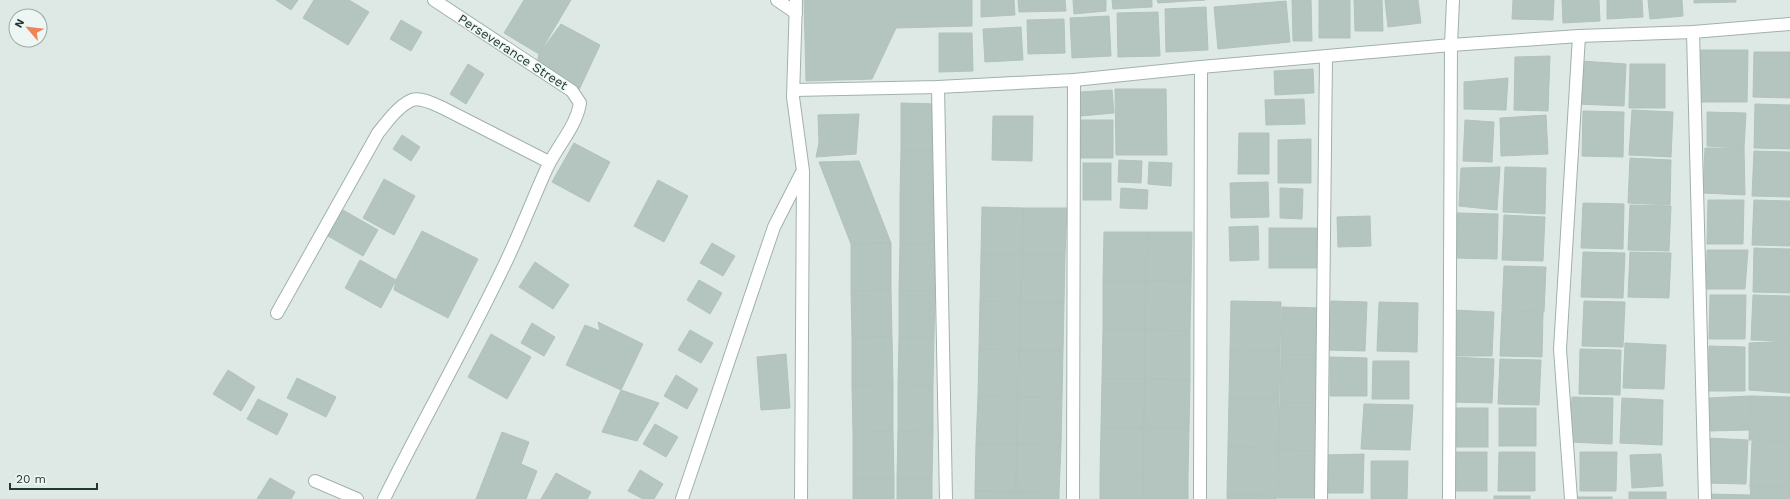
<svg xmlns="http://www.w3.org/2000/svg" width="1790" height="499" viewBox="0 0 1790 499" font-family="'Work Sans',sans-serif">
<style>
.building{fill:#b4c4be;stroke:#b1c3bc}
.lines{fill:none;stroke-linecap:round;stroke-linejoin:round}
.minor-casing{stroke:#a1b1ac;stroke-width:14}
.minor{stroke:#fff;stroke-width:12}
.labels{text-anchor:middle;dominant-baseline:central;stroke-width:3;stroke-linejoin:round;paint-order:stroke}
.street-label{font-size:13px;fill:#203933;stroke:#eef6f3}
</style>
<rect width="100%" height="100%" fill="#dee9e5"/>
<g class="building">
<path d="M276 0H298L291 10Z"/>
<path d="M314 0H349L369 12 348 45 303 18Z"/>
<path d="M524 0H571L539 54 504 33Z"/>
<path d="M804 0H972V26L896 28 872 79 806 81Z"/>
<path d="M981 0H1014L1015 15 981 17Z"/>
<path d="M1018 0H1065L1066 11 1019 12Z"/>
<path d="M1073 0H1106V11L1074 14Z"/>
<path d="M1112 0H1152V7L1113 9Z"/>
<path d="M1157 0H1205L1158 3Z"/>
<path d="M1292 0H1311L1312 41H1293Z"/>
<rect x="1319" y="0" width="31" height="38"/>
<path d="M1354 0H1382L1383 31H1355Z"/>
<path d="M1385 0H1418L1421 23 1388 27Z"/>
<path d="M1513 0H1554L1553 20 1512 19Z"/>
<path d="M1562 0H1599L1600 21 1563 23Z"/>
<path d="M1607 0H1642L1643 17 1607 19Z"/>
<path d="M1648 0H1682L1683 16 1650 19Z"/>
<path d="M1694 0H1736V2L1694 3Z"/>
<path d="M1286 1 1290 42 1218 49 1214 7Z"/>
<path d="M1206 7 1208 50 1166 52 1165 9Z"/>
<path d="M1158 12 1160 56 1118 57 1117 13Z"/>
<path d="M1109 16 1111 56 1072 58 1070 18Z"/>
<path d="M1064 19 1065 53 1028 54 1027 20Z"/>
<path d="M401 20 422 32 411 51 390 39Z"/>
<path d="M561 24 600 45 578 92 537 63 539 54Z"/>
<path d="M1021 27 1023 60 985 62 983 29Z"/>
<path d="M939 33H972L973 71 939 72Z"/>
<path d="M1699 50H1748L1747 102H1698Z"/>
<path d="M1754 52H1790V98L1753 97Z"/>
<path d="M1550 56 1548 111 1514 110 1515 57Z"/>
<path d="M1581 61 1626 64 1624 106 1578 104Z"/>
<path d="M468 64 484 74 466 104 450 94Z"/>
<path d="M1630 64H1665V108H1629Z"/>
<path d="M1313 69 1314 93 1275 95 1274 71Z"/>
<path d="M1508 78 1506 110 1464 109V82Z"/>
<path d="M1115 89H1166L1167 155H1116Z"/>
<path d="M1112 90 1114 113 1081 116 1080 92Z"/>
<path d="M1304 99 1305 124 1266 125 1265 100Z"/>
<path d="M901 103 937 104 936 151 901 150Z"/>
<path d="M1755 104 1790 105V149L1754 148Z"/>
<path d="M1632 110 1673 112 1671 157 1629 155Z"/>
<path d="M1583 111 1624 112 1623 157 1582 156Z"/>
<path d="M1707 112 1746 113 1744 148 1707 146Z"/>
<path d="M859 114 856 154 816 157 819 143 818 115Z"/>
<path d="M1546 115 1548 154 1501 156 1500 118Z"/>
<path d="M993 116H1033L1032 161 992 160Z"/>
<path d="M1081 120H1113V158H1080Z"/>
<path d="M1465 120 1494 122 1492 162 1463 161Z"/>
<path d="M1239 133H1269V174H1238Z"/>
<path d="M402 135 420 147 411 161 393 149Z"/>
<path d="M1311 139V183H1278V140Z"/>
<path d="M574 143 610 162 589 202 552 182Z"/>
<path d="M1705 148H1744L1745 195 1703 193Z"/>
<path d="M901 150 936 151V197H900Z"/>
<path d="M1754 151 1790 152V197L1752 196Z"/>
<path d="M1630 158 1671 160 1670 205 1628 203Z"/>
<path d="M1119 160 1142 161 1141 183 1118 182Z"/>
<path d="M859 161 891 243 851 244 819 162Z"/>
<path d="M1149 162 1172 163 1171 186 1148 184Z"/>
<rect x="1083" y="163" width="28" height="37"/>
<path d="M1500 167 1497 210 1459 206 1461 168Z"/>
<path d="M1505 167 1546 168 1545 214 1503 212Z"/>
<path d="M384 179 415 196 394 235 363 218Z"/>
<path d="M658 180 688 196 664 242 634 226Z"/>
<path d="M1268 182 1269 217 1231 218 1230 183Z"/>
<path d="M1121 188 1148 190 1147 209 1120 208Z"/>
<path d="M1280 188 1303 189 1302 219 1280 218Z"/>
<path d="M900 197H936L935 244H900Z"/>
<path d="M1708 200H1744L1743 244H1707Z"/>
<path d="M1754 200 1790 201V246L1752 245Z"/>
<path d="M1583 203 1624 204 1623 249 1581 248Z"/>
<path d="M1630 205 1671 206 1669 251 1628 250Z"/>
<path d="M982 207 1023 208 1022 255 981 254Z"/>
<path d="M1023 208H1067L1065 255H1022Z"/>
<path d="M343 210 378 230 363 256 328 236Z"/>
<path d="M1457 213 1498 214 1497 259 1456 258Z"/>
<path d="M1504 215 1545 217 1543 261 1502 260Z"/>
<path d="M1370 216 1371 246 1338 247 1337 217Z"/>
<path d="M1258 226 1259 260 1230 261 1229 227Z"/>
<rect x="1269" y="228" width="48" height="40"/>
<path d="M422 231 478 259 448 318 394 290 396 280Z"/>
<path d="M1104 232H1147L1146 281H1103Z"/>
<path d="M1147 232H1192L1191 282 1146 281Z"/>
<path d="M712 243 735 256 723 276 700 263Z"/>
<path d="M891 243V290L851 291V244Z"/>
<path d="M900 244H935V291H899Z"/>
<path d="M1754 248 1790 249V293L1753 292Z"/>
<path d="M1707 250H1748L1745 289H1706Z"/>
<path d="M1583 252 1625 253 1623 298 1581 297Z"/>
<path d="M1630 252 1671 253 1669 298 1628 297Z"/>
<path d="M981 254 1022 255 1021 302 980 301Z"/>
<path d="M1022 255H1065L1064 303 1021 302Z"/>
<path d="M360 260 396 280 381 308 345 288Z"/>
<path d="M535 262 569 285 553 309 519 287Z"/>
<path d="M1504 266 1546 267 1544 312 1502 310Z"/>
<path d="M699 280 722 293 710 314 687 300Z"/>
<path d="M1103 281H1146L1145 330H1103Z"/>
<path d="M1146 281 1191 282 1190 331 1145 330Z"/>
<path d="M891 290 892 337 852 338 851 291Z"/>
<path d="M899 291H935L934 338H899Z"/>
<path d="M1710 295H1746L1745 339H1709Z"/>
<path d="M1753 295 1790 296V341L1751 340Z"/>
<path d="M980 301 1021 302 1019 350 979 349Z"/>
<path d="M1231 301 1281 302 1280 351 1230 350Z"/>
<path d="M1331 301 1367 302 1365 351 1328 350Z"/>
<path d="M1584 301 1625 302 1623 347 1582 346Z"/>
<path d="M1021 302 1064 303 1063 351 1019 350Z"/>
<path d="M1379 302 1418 303 1417 352 1377 351Z"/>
<path d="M1282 307 1318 308 1317 355H1281Z"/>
<path d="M1453 310 1494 312 1492 356H1451Z"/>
<path d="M1502 311 1543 312 1542 357 1500 356Z"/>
<path d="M598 322 643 344 621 390 566 365 585 325 600 331Z"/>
<path d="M532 323 555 337 544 356 521 343Z"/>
<path d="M690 330 713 343 701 363 678 350Z"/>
<path d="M1103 330H1145V379H1102Z"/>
<path d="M1145 330 1190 331V380L1145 379Z"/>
<path d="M491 334 531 357 507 399 468 377Z"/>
<path d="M892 337 893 384 852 385V338Z"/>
<path d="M899 338H934L933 385 898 384Z"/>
<path d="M1790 341V393L1749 390V343Z"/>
<path d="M1625 343 1666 345 1664 389 1623 388Z"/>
<path d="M1709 346 1745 347V391H1708Z"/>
<path d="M979 349 1019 350 1018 397 978 396Z"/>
<path d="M1580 349 1621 350 1620 395 1579 394Z"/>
<path d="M1019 350 1063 351 1062 398 1018 397Z"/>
<path d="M1230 350 1280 351 1279 399 1229 398Z"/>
<path d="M786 354 790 408 761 410 757 357Z"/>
<path d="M1281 355H1317L1316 403H1280Z"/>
<path d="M1330 357 1367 358V396H1330Z"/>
<path d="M1452 357 1494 359 1492 403 1451 402Z"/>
<path d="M1500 359 1541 360 1539 405 1498 404Z"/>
<path d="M1373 361H1409V399H1372Z"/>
<path d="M228 370 255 387 241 411 213 394Z"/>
<path d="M676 375 698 389 687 409 664 396Z"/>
<path d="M297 378 336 397 326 417 287 398Z"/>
<path d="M1102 379H1145L1144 428H1101Z"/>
<path d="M1145 379 1190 380 1189 428H1144Z"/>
<path d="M893 384V431L853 432 852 385Z"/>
<path d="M898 384 933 385V432L898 431Z"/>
<path d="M621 390 659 403 637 441 602 432Z"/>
<path d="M978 396 1018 397 1017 444H976Z"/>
<path d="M1750 396 1790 397V442L1749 440Z"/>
<path d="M1750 396 1749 430 1709 431V398Z"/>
<path d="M1018 397 1062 398 1061 445 1017 444Z"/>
<path d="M1572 397 1613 398 1612 444 1570 442Z"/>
<path d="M1229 398 1279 399V448L1228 447Z"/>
<path d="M1622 398 1663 400 1662 445 1620 443Z"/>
<path d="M258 399 288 414 277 435 247 419Z"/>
<path d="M1280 403H1316L1315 451 1278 450Z"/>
<path d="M1364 404 1413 405 1410 450 1361 449Z"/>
<rect x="1451" y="408" width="37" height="39"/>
<rect x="1499" y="408" width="37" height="38"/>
<path d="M655 424 678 437 666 457 643 444Z"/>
<path d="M1101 428H1144L1143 477H1100Z"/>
<path d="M1144 428H1189L1188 477H1143Z"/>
<path d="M893 431 894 478 853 479V432Z"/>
<path d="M898 431 933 432 932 479 897 478Z"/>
<path d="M502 432 529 442 521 464 537 471 526 499H476Z"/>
<path d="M1706 438 1748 440 1746 484 1705 483Z"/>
<path d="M1752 441 1790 442V487L1750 486Z"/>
<path d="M976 444H1017L1016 492 975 491Z"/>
<path d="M1017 444 1061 445 1059 493 1016 492Z"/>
<path d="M1228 447 1279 448 1277 496 1227 495Z"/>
<path d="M1278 450 1315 451 1314 498H1278Z"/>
<rect x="1450" y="452" width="37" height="39"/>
<path d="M1499 452H1535V491H1498Z"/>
<path d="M1580 452H1617L1616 491H1580Z"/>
<path d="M1364 454 1363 493H1326L1327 455Z"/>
<path d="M1661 454 1663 486 1632 488 1630 455Z"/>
<path d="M1371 461H1408L1407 499H1371Z"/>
<path d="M640 470 663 484 654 499H643L628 491Z"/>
<path d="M556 473 591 492 587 499H541Z"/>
<rect x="1100" y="477" width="43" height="22"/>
<rect x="1143" y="477" width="45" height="22"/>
<path d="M270 478 295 492 291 499H257Z"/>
<path d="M894 478V499H853V479Z"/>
<path d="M897 478 932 479V499H897Z"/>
<path d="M1750 486 1790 487V499H1751Z"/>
<path d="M975 491 1016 492 1015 499H975Z"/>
<path d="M1016 492 1059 493V499H1015Z"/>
<rect x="1629" y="492" width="37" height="7"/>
<path d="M1708 494 1751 495V499H1708Z"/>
<path d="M1227 495 1277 496V499H1227Z"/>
<rect x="1494" y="496" width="36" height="3"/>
<rect x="1576" y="497" width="36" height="2"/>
</g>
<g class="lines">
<g class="minor-casing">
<g id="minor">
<path d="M777 0 796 13"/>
<path d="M796 0 793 97 803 171 801 499"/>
<path d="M1693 32 1705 499"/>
<path d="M938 87 946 499"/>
<path d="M794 90 938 87 1074 80 1201 67 1451 45 1579 36 1693 32 1790 24"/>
<path d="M277 313 378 133C387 122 398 106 412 100 421 97 434 104 443 108L549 162"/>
<path d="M315 481 357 499"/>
<path d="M384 499C422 422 465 347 502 270 518 238 531 203 546 170 556 147 576 128 580 103L572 91 434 0"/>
<path d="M682 499 774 227 801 174"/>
<path d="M1073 499 1074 80"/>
<path d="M1200 499 1201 67"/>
<path d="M1321 499 1326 57"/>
<path d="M1449 499 1451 45 1453 0"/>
<path d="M1571 499 1560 349 1579 36"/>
</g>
</g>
<use href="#minor" class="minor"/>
</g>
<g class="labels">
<g class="street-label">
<text transform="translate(513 52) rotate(33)">Perseverance Street</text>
</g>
</g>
<g transform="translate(28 28) rotate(298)"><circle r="19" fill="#eef6f3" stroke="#9caaa6"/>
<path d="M0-3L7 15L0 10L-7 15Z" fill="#ef8557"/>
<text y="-6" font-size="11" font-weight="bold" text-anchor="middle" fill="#203933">N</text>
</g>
<path d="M10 483v6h87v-6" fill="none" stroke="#203933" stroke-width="2"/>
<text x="16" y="483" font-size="12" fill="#203933" stroke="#eef6f3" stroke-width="3" paint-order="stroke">20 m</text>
</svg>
